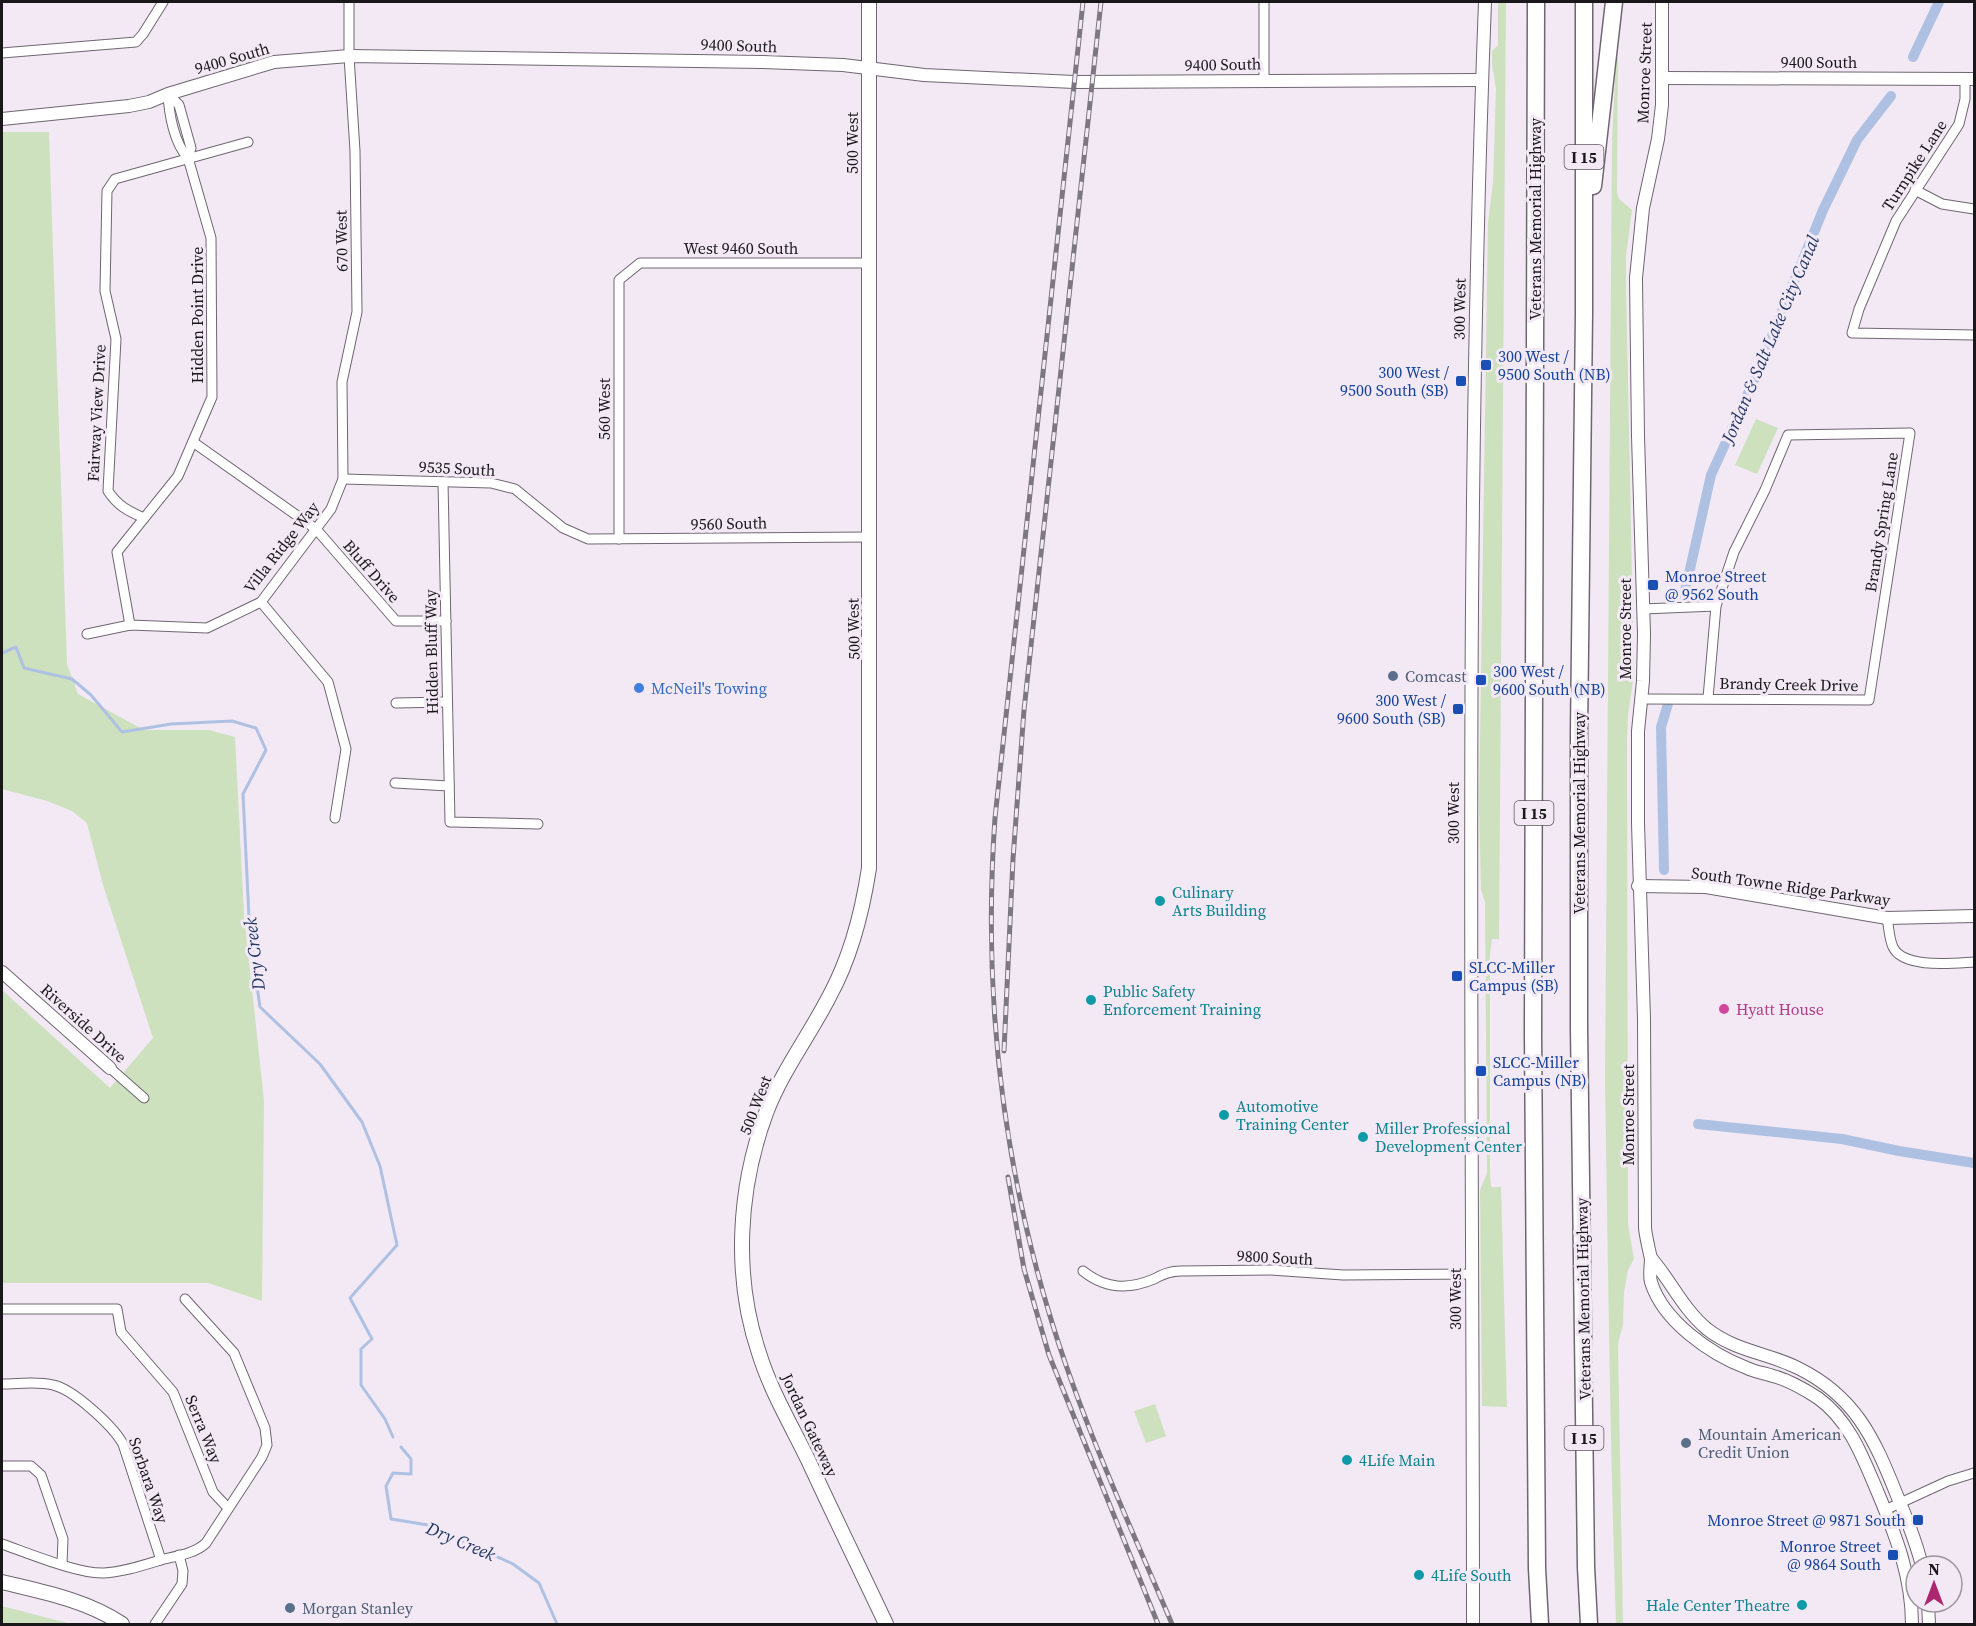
<svg xmlns="http://www.w3.org/2000/svg" width="1976" height="1626" viewBox="0 0 1976 1626" font-family="'Source Serif 4',serif">
<style>
.green{fill:#cde1be}
.lines{fill:none;stroke-linecap:round;stroke-linejoin:round}
.stream{stroke:#afc1e3;stroke-width:3}
.canal{stroke:#afc1e3;stroke-width:10}
.minor-casing{stroke:#6f6671;stroke-width:11}
.tertiary-casing{stroke:#6f6671;stroke-width:14}
.secondary-casing{stroke:#6f6671;stroke-width:16}
.motorway-casing{stroke:#6f6671;stroke-width:19}
.minor{stroke:#fff;stroke-width:9}
.tertiary{stroke:#fff;stroke-width:12}
.secondary{stroke:#fff;stroke-width:14}
.motorway{stroke:#fff;stroke-width:16}
.rail-casing{stroke:#7d787f;stroke-width:5}
.rail{stroke:#f2e9f5;stroke-width:3;stroke-dasharray:9;stroke-linecap:butt}
.transit-dot{fill:#1a4fb4;stroke:#f2e9f5;stroke-width:2}
.service-dot{fill:#5c6f8a;stroke:#f2e9f5;stroke-width:2}
.shop-dot{fill:#3f7fe0;stroke:#f2e9f5;stroke-width:2}
.culture-dot{fill:#0f9aa8;stroke:#f2e9f5;stroke-width:2}
.hotel-dot{fill:#d1479c;stroke:#f2e9f5;stroke-width:2}
.labels{text-anchor:middle;dominant-baseline:central;stroke-width:6;stroke-linejoin:round;paint-order:stroke}
.shield{fill:#f2e9f5;stroke:#5b565c;stroke-width:1.5}
.shield-label{font-size:15px;font-weight:bold;fill:#1a171b}
.street-label{font-size:16px;fill:#1a171b;stroke:#f2e9f5}
.transit-label{font-size:16px;fill:#164399;stroke:#f2e9f5;text-anchor:start}
.service-label{font-size:16px;fill:#4e5e75;stroke:#f2e9f5;text-anchor:start}
.shop-label{font-size:16px;fill:#366cbe;stroke:#f2e9f5;text-anchor:start}
.culture-label{font-size:16px;fill:#0d838f;stroke:#f2e9f5;text-anchor:start}
.hotel-label{font-size:16px;fill:#b23c85;stroke:#f2e9f5;text-anchor:start}
.water-label{font-size:18px;font-style:italic;fill:#223763;stroke:#f2e9f5}
</style>
<rect width="100%" height="100%" fill="#f2e9f5"/>
<g class="green">
<path d="M1498 2H1506L1499 939H1492L1490 953V1173L1491 1187H1501L1507 1407 1482 1406 1480 1190 1487 1173 1485 902 1481 890 1479 806 1488 222 1493 183 1496 89 1492 64V51L1498 45Z"/>
<path d="M1616 58H1618L1617 193 1619 199 1632 210 1626 256V284L1634 675 1628 715 1627 740 1628 1224 1634 1259 1628 1270 1624 1292 1623 1325 1618 1343 1623 1624H1616C1610 1444 1608 1263 1605 1082L1612 141Z"/>
<path d="M2 132H49L67 664 78 694 144 730H209L235 737 244 915 264 1101 262 1301 208 1283H2V990L110 1088 153 1038 103 885 87 823 72 811 47 801 2 789Z"/>
<path d="M1756 419 1778 428 1757 474 1735 465Z"/>
<path d="M1155 1404 1166 1436 1146 1443 1134 1411Z"/>
<path d="M2 1606 71 1624H2Z"/>
</g>
<g class="lines">
<g class="stream">
<path d="M2 653 16 647 24 668 72 679 91 695 122 732 171 724 232 721 256 728 266 750 243 794 250 938 260 1007 320 1064 362 1122 380 1166 397 1245 350 1298 372 1339 361 1349V1385L385 1419 393 1437"/>
<path d="M401 1447 411 1459V1474L393 1473 386 1486 391 1519 428 1525 513 1564 539 1583 557 1624"/>
</g>
<g class="canal">
<path d="M1913 57 1939 2"/>
<path d="M1684 596 1711 475 1755 378 1823 210 1842 171 1857 140 1891 96"/>
<path d="M1664 870 1661 727 1668 704"/>
<path d="M1698 1124 1842 1139 1899 1151 1974 1163"/>
</g>
<g class="minor-casing">
<g id="minor">
<path d="M1264 2V81"/>
<path d="M2 53 136 42 143 34 163 2"/>
<path d="M1965 79V99L1959 124 1896 221 1859 309 1852 333 1974 335"/>
<path d="M168 94 179 105 191 148 188 158"/>
<path d="M1915 190 1942 204 1974 209"/>
<path d="M193 442 316 529 396 621H446"/>
<path d="M343 479 491 483 515 489 563 528 588 539 869 537"/>
<path d="M443 482 450 822 538 824"/>
<path d="M144 518C128 511 118 506 108 491L116 339 105 291 107 191 115 179 248 142"/>
<path d="M619 539V280L640 263H868"/>
<path d="M261 602 328 682 346 749 335 818"/>
<path d="M1643 609 1716 606"/>
<path d="M130 625 117 552 178 476 212 397 211 238 188 158C174 143 169 114 168 94"/>
<path d="M87 634 130 625 207 628 261 602 331 509 343 479 342 382 357 312 355 151 349 56V2"/>
<path d="M1641 699 1869 700 1910 433 1788 435 1765 490 1734 552 1716 606 1708 698"/>
<path d="M396 703 447 702"/>
<path d="M395 783 449 786"/>
<path d="M1887 918C1889 927 1889 939 1893 947 1903 969 1954 963 1974 962"/>
<path d="M110 1068 144 1098"/>
<path d="M1083 1271C1105 1289 1128 1290 1154 1279 1163 1274 1170 1271 1181 1271L1271 1270 1343 1275 1472 1274"/>
<path d="M2 1309H117L121 1332 173 1392 213 1492 228 1508"/>
<path d="M2 1384C18 1384 37 1381 53 1385 73 1389 113 1426 123 1444L161 1560"/>
<path d="M2 1466H31L41 1475 63 1539 62 1564"/>
<path d="M1885 1510 1948 1481 1974 1473"/>
<path d="M2 1544C28 1553 78 1574 104 1573 124 1572 144 1565 164 1559 177 1556 196 1553 206 1543L262 1457 267 1445 265 1428 234 1353 185 1299"/>
<path d="M155 1624 182 1584 183 1571 179 1555"/>
</g>
</g>
<g class="tertiary-casing">
<g id="tertiary">
<path d="M1662 2V105L1658 139 1643 208 1636 278 1638 436 1644 634 1643 681 1638 731V823L1644 1019 1645 1228C1646 1238 1649 1249 1651 1259 1651 1266 1649 1275 1651 1282 1663 1321 1710 1354 1747 1368 1755 1372 1764 1373 1773 1376 1789 1380 1804 1389 1818 1398 1850 1421 1863 1458 1878 1493 1896 1536 1912 1577 1912 1624"/>
<path d="M1663 78 1974 79"/>
<path d="M2 119 129 106 149 102 168 94 274 62 349 56 763 62 843 65 924 75 1074 82 1481 80"/>
<path d="M1638 886 1706 887 1887 918 1974 916"/>
<path d="M2 972 110 1068"/>
<path d="M1651 1258C1671 1281 1683 1309 1707 1329 1735 1351 1768 1353 1798 1368 1855 1396 1874 1438 1896 1493 1906 1517 1916 1541 1922 1566"/>
<path d="M1928 1602 1929 1624"/>
<path d="M1473 1624C1473 1083 1464 542 1485 2"/>
</g>
</g>
<g class="secondary-casing">
<g id="secondary">
<path d="M869 2V868C862 914 851 957 829 997 809 1036 782 1071 766 1113 738 1189 733 1276 759 1353 771 1392 793 1428 810 1464 835 1518 861 1571 886 1624"/>
<path d="M2 1582C43 1592 86 1600 122 1624"/>
</g>
</g>
<g class="motorway-casing">
<g id="motorway">
<path d="M1536 2 1533 1033 1537 1568 1540 1624"/>
<path d="M1584 2V313L1579 732V1027L1586 1567 1589 1624"/>
<path d="M1593 186 1614 2"/>
</g>
</g>
<use href="#minor" class="minor"/>
<use href="#tertiary" class="tertiary"/>
<use href="#secondary" class="secondary"/>
<use href="#motorway" class="motorway"/>
<g class="rail-casing">
<g id="rail">
<path d="M1083 2 995 818C983 986 1001 1155 1050 1316 1082 1422 1129 1523 1172 1624"/>
<path d="M1004 1051 1013 859 1024 710 1101 2"/>
<path d="M1008 1177 1024 1269 1049 1355 1158 1624"/>
</g>
</g>
<use href="#rail" class="rail"/>
</g>
<g class="transit-dot">
<rect x="1480" y="359" width="12" height="12" rx="3"/>
<rect x="1455" y="375" width="12" height="12" rx="3"/>
<rect x="1647" y="579" width="12" height="12" rx="3"/>
<rect x="1475" y="674" width="12" height="12" rx="3"/>
<rect x="1452" y="703" width="12" height="12" rx="3"/>
<rect x="1451" y="970" width="12" height="12" rx="3"/>
<rect x="1475" y="1065" width="12" height="12" rx="3"/>
<rect x="1912" y="1514" width="12" height="12" rx="3"/>
<rect x="1887" y="1549" width="12" height="12" rx="3"/>
</g>
<g class="service-dot">
<circle cx="1393" cy="676" r="6"/>
<circle cx="1686" cy="1443" r="6"/>
<circle cx="290" cy="1608" r="6"/>
</g>
<circle class="shop-dot" cx="639" cy="688" r="6"/>
<g class="culture-dot">
<circle cx="1160" cy="901" r="6"/>
<circle cx="1091" cy="1000" r="6"/>
<circle cx="1224" cy="1115" r="6"/>
<circle cx="1363" cy="1137" r="6"/>
<circle cx="1347" cy="1460" r="6"/>
<circle cx="1419" cy="1575" r="6"/>
<circle cx="1802" cy="1605" r="6"/>
</g>
<circle class="hotel-dot" cx="1724" cy="1009" r="6"/>
<g class="labels">
<g class="shield">
<rect x="1564.5" y="145" width="39" height="24" rx="4.5"/>
<rect x="1514.5" y="801" width="39" height="24" rx="4.5"/>
<rect x="1564.5" y="1426" width="39" height="24" rx="4.5"/>
</g>
<g class="shield-label">
<text x="1584" y="157">I 15</text>
<text x="1534" y="813">I 15</text>
<text x="1584" y="1438">I 15</text>
</g>
<g class="street-label">
<text transform="translate(739 45) rotate(2)">9400 South</text>
<text transform="translate(232 58) rotate(-16)">9400 South</text>
<text x="1819" y="62">9400 South</text>
<text transform="translate(1223 64) rotate(-1)">9400 South</text>
<text transform="translate(1644 73) rotate(-88)">Monroe Street</text>
<text transform="translate(852 143) rotate(-90)">500 West</text>
<text transform="translate(1914 165) rotate(-57)">Turnpike Lane</text>
<text transform="translate(1535 219) rotate(-90)">Veterans Memorial Highway</text>
<text transform="translate(341 241) rotate(-91)">670 West</text>
<text x="741" y="248">West 9460 South</text>
<text transform="translate(1459 309) rotate(-89)">300 West</text>
<text transform="translate(197 315) rotate(-90)">Hidden Point Drive</text>
<text transform="translate(604 409) rotate(-90)">560 West</text>
<text transform="translate(96 413) rotate(-87)">Fairway View Drive</text>
<text transform="translate(457 468) rotate(3)">9535 South</text>
<text transform="translate(1881 522) rotate(-81)">Brandy Spring Lane</text>
<text transform="translate(729 523) rotate(-1)">9560 South</text>
<text transform="translate(281 547) rotate(-52)">Villa Ridge Way</text>
<text transform="translate(372 571) rotate(49)">Bluff Drive</text>
<text transform="translate(853 629) rotate(-91)">500 West</text>
<text transform="translate(1625 629) rotate(-90)">Monroe Street</text>
<text transform="translate(431 652) rotate(-91)">Hidden Bluff Way</text>
<text transform="translate(1789 684) rotate(1)">Brandy Creek Drive</text>
<text transform="translate(1453 813) rotate(-90)">300 West</text>
<text transform="translate(1579 813) rotate(-90)">Veterans Memorial Highway</text>
<text transform="translate(1791 886) rotate(8)">South Towne Ridge Parkway</text>
<text transform="translate(84 1023) rotate(42)">Riverside Drive</text>
<text transform="translate(755 1105) rotate(-69)">500 West</text>
<text transform="translate(1628 1115) rotate(-90)">Monroe Street</text>
<text transform="translate(1275 1257) rotate(3)">9800 South</text>
<text transform="translate(1455 1299) rotate(-90)">300 West</text>
<text transform="translate(1583 1299) rotate(-91)">Veterans Memorial Highway</text>
<text transform="translate(810 1425) rotate(65)">Jordan Gateway</text>
<text transform="translate(204 1429) rotate(68)">Serra Way</text>
<text transform="translate(149 1480) rotate(71)">Sorbara Way</text>
</g>
<g class="transit-label">
<text x="1498" y="356">300 West /<tspan x="1498" dy="18">9500 South (NB)</tspan></text>
<text x="1449" y="372" text-anchor="end">300 West /<tspan x="1449" dy="18">9500 South (SB)</tspan></text>
<text x="1665" y="576">Monroe Street<tspan x="1665" dy="18">@ 9562 South</tspan></text>
<text x="1493" y="671">300 West /<tspan x="1493" dy="18">9600 South (NB)</tspan></text>
<text x="1446" y="700" text-anchor="end">300 West /<tspan x="1446" dy="18">9600 South (SB)</tspan></text>
<text x="1469" y="967">SLCC-Miller<tspan x="1469" dy="18">Campus (SB)</tspan></text>
<text x="1493" y="1062">SLCC-Miller<tspan x="1493" dy="18">Campus (NB)</tspan></text>
<text x="1906" y="1520" text-anchor="end">Monroe Street @ 9871 South</text>
<text x="1881" y="1546" text-anchor="end">Monroe Street<tspan x="1881" dy="18">@ 9864 South</tspan></text>
</g>
<g class="service-label">
<text x="1405" y="676">Comcast</text>
<text x="1698" y="1434">Mountain American<tspan x="1698" dy="18">Credit Union</tspan></text>
<text x="302" y="1608">Morgan Stanley</text>
</g>
<g class="shop-label">
<text x="651" y="688">McNeil's Towing</text>
</g>
<g class="culture-label">
<text x="1172" y="892">Culinary<tspan x="1172" dy="18">Arts Building</tspan></text>
<text x="1103" y="991">Public Safety<tspan x="1103" dy="18">Enforcement Training</tspan></text>
<text x="1236" y="1106">Automotive<tspan x="1236" dy="18">Training Center</tspan></text>
<text x="1375" y="1128">Miller Professional<tspan x="1375" dy="18">Development Center</tspan></text>
<text x="1359" y="1460">4Life Main</text>
<text x="1431" y="1575">4Life South</text>
<text x="1790" y="1605" text-anchor="end">Hale Center Theatre</text>
</g>
<g class="hotel-label">
<text x="1736" y="1009">Hyatt House</text>
</g>
<g class="water-label">
<text transform="translate(1770 339) rotate(-67)">Jordan &amp; Salt Lake City Canal</text>
<text transform="translate(254 954) rotate(-97)">Dry Creek</text>
<text transform="translate(461 1541) rotate(23)">Dry Creek</text>
</g>
</g>
<rect width="1976" height="1626" fill="none" stroke="#1a171b" stroke-width="6"/>
<g transform="translate(1934 1584)"><circle r="28" fill="#f2e9f5" stroke="#9c959e" stroke-width="1.5"/>
<path d="M0-4.5L10 22L0 15L-10 22Z" fill="#ab2770"/>
<text y="-9" font-size="16" font-weight="bold" text-anchor="middle" fill="#1a171b">N</text>
</g>
</svg>
